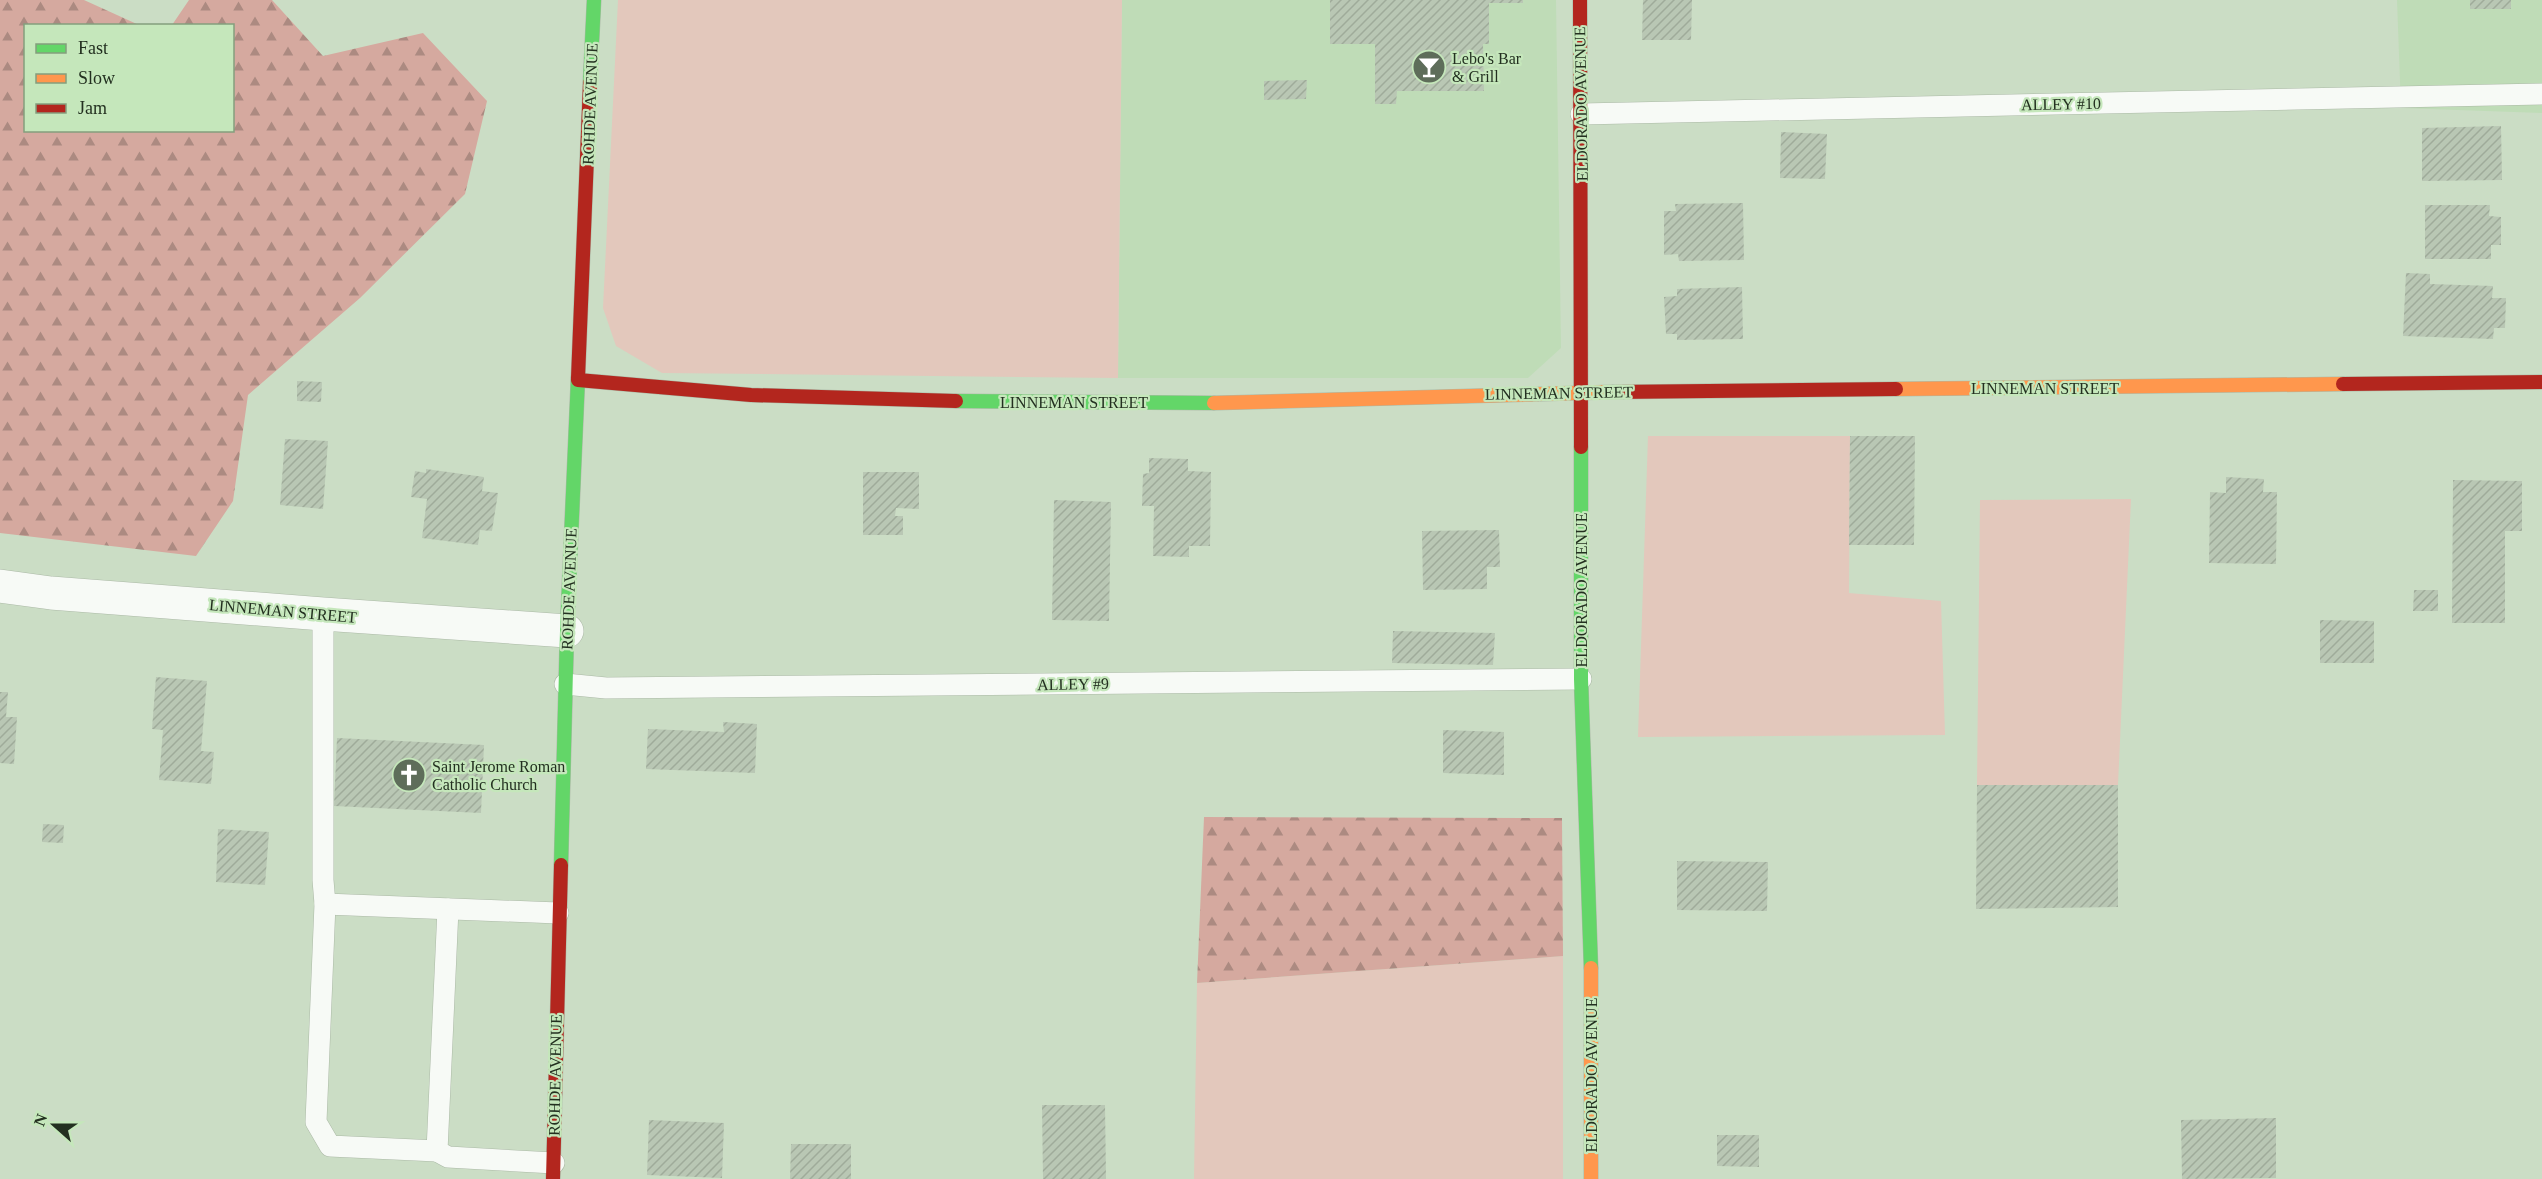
<svg xmlns="http://www.w3.org/2000/svg" width="2542" height="1179" viewBox="0 0 2542 1179" font-family="'Times New Roman',serif">
<style>
.built{fill:#bfdcb7}
.green{fill:#e3c8bc}
.forest{fill:url(#forest-firs)}
.building{fill:url(#building-hatch)}
.lines{fill:none;stroke-linecap:round;stroke-linejoin:round}
.lane-casing{stroke:#abb9a6;stroke-width:22}
.street-casing{stroke:#abb9a6;stroke-width:34}
.fast-casing{stroke:#abb9a6;stroke-width:15}
.slow-casing{stroke:#abb9a6;stroke-width:15}
.jam-casing{stroke:#abb9a6;stroke-width:15}
.lane{stroke:#f7faf6;stroke-width:21}
.street{stroke:#f7faf6;stroke-width:33}
.fast{stroke:#63d668;stroke-width:14}
.slow{stroke:#ff974d;stroke-width:14}
.jam{stroke:#b3261e;stroke-width:14}
.labels{text-anchor:middle;dominant-baseline:central;stroke-width:4.5;stroke-linejoin:round;paint-order:stroke}
.poi-label{font-size:16px;fill:#233020;stroke:#c5e7bb;text-anchor:start}
.street-label{font-size:16px;fill:#233020;stroke:#c5e7bb}
</style>
<defs>
<pattern id="forest-firs" width="22" height="20" patternUnits="userSpaceOnUse" patternTransform="scale(1.5)"><rect width="22" height="20" fill="#d5a99f"/><path d="M5 1l3.5 6h-7zM16 11l3.5 6h-7z" fill="#ac8a81"/></pattern>
<pattern id="building-hatch" width="6" height="6" patternUnits="userSpaceOnUse" patternTransform="scale(1.5)"><rect width="6" height="6" fill="#b9c7b4"/><path d="M-1 1l2-2M0 6l6-6M5 7l2-2" fill="none" stroke="#9fab9a"/></pattern>
</defs>
<rect width="100%" height="100%" fill="#cbddc5"/>
<g class="built">
<path d="M1122 0H1556L1561 348 1528 378H1118Z"/>
<path d="M2397 0H2542V113L2401 108Z"/>
</g>
<g class="green">
<path d="M618 0H1122L1118 378 662 373 616 346 603 308Z"/>
<path d="M1648 436H1850L1849 593 1941 601 1945 735 1638 737Z"/>
<path d="M2131 499 2118 785H1977L1980 500Z"/>
<path d="M1563 956V1179H1194L1197 983Z"/>
</g>
<g class="forest">
<path d="M0 0H84L139 25 26 26V130H232V26L172 25 189 0H272L323 56 423 33 487 101 465 194 360 298 248 395 233 501 196 556 0 533Z"/>
<path d="M1204 817 1562 818 1563 956 1197 983Z"/>
</g>
<g class="building">
<path d="M1330 0H1523V3H1489V44H1483L1484 91H1397L1396 104H1375V44H1330Z"/>
<path d="M1643 0H1692L1691 40H1642Z"/>
<rect x="2470" y="0" width="41" height="9"/>
<path d="M1307 80 1306 99 1264 100V81Z"/>
<path d="M2501 126 2502 180 2422 181V128Z"/>
<path d="M1781 132 1827 134 1825 179 1780 178Z"/>
<path d="M1743 203 1744 260 1679 261 1678 254 1664 255V211H1676L1675 204Z"/>
<path d="M2425 205H2490L2489 216 2501 217V245H2491V259H2425Z"/>
<path d="M2406 273 2430 274V284L2493 286 2492 298H2506L2505 328H2494L2493 339 2403 336Z"/>
<path d="M1742 287 1743 339 1677 340V334H1666L1664 297 1677 296V289Z"/>
<path d="M297 381 322 382 321 402 297 401Z"/>
<path d="M1850 436H1915L1914 545H1849Z"/>
<path d="M285 439 328 441 323 509 280 505Z"/>
<path d="M1149 458 1188 459V471L1211 472 1210 546H1189V557L1153 556 1154 506H1142L1143 474 1149 473Z"/>
<path d="M426 469 484 477 482 491 498 493 492 531 480 530 478 545 422 538 427 499 411 497 415 471 426 473Z"/>
<path d="M863 472H919V509L896 508 895 516H903V535H863Z"/>
<path d="M2226 477 2264 479 2263 492H2277L2276 564 2209 563 2210 492 2226 493Z"/>
<path d="M2453 480 2522 481V531H2505V623H2452Z"/>
<path d="M1054 500 1111 502 1109 621 1052 620Z"/>
<path d="M1499 530 1500 567H1487V589L1423 590 1422 531Z"/>
<path d="M2414 590H2438V611H2413Z"/>
<path d="M2320 620 2374 621V663H2320Z"/>
<path d="M1393 631 1495 633 1493 665 1392 663Z"/>
<path d="M156 677 207 681 201 751 214 752 211 784 159 780 163 730 152 729Z"/>
<path d="M0 692H8L6 717H17L14 764 0 763Z"/>
<path d="M723 722 757 724 755 773 646 769 648 729 724 732Z"/>
<path d="M1443 730 1504 732V775L1443 773Z"/>
<path d="M337 738 484 745 481 813 334 806Z"/>
<path d="M1977 785H2118V907L1976 909Z"/>
<path d="M43 824 64 825 63 843 42 842Z"/>
<path d="M218 829 269 832 265 885 216 882Z"/>
<path d="M1677 861 1768 862 1767 911 1677 910Z"/>
<path d="M1042 1105H1105L1106 1179H1043Z"/>
<path d="M2276 1118V1178L2182 1179 2181 1120Z"/>
<path d="M649 1120 724 1123 722 1178 647 1175Z"/>
<path d="M1717 1135H1759V1167L1717 1166Z"/>
<path d="M791 1144H851V1179H790Z"/>
</g>
<g class="lines">
<g class="lane-casing">
<g id="lane">
<path d="M1581 114 2542 94"/>
<path d="M323 614V880L325 904 316 1122 330 1146 437 1151"/>
<path d="M565 684 606 688 1581 679"/>
<path d="M325 904 558 913"/>
<path d="M448 909 437 1151 448 1157 554 1163"/>
</g>
</g>
<g class="street-casing">
<path id="street" d="M0 586 51 593 323 614 567 631"/>
</g>
<g class="fast-casing">
<g id="fast">
<path d="M590 83 594 0"/>
<path d="M956 401 1214 403"/>
<path d="M1581 447V679L1591 968"/>
<path d="M561 865 567 631 578 378"/>
</g>
</g>
<g class="slow-casing">
<g id="slow">
<path d="M1896 389 2343 384"/>
<path d="M1214 403 1613 392"/>
<path d="M1591 968V1179"/>
</g>
</g>
<g class="jam-casing">
<g id="jam">
<path d="M1580 0 1581 447"/>
<path d="M578 378 590 83"/>
<path d="M578 380 751 395 956 401"/>
<path d="M2343 384 2542 382"/>
<path d="M1613 392 1896 389"/>
<path d="M553 1179 561 865"/>
</g>
</g>
<use href="#lane" class="lane"/>
<use href="#street" class="street"/>
<use href="#fast" class="fast"/>
<use href="#slow" class="slow"/>
<use href="#jam" class="jam"/>
</g>
<defs>
<g id="bar-disc" transform="scale(1.725)"><circle r="9.5" fill="#5e6d5a" stroke="#c5e7bb"/><path d="M-6-5H6L.8 .8V4.5H3.5V6h-7V4.5H-.8V.8Z" fill="#fff"/></g>
<g id="church-disc" transform="scale(1.725)"><circle r="9.5" fill="#5e6d5a" stroke="#c5e7bb"/><path d="M-1.2-6h2.4v3.5h3.3v2.4h-3.3V6h-2.4V-.1h-3.3v-2.4h3.3Z" fill="#fff"/></g>
</defs>
<g fill-rule="evenodd">
<use href="#bar-disc" x="1429" y="67"/>
<use href="#church-disc" x="409" y="775"/>
</g>
<g class="labels">
<g class="poi-label">
<text x="1452" y="58">Lebo's Bar<tspan x="1452" dy="18">&amp; Grill</tspan></text>
<text x="432" y="766">Saint Jerome Roman<tspan x="432" dy="18">Catholic Church</tspan></text>
</g>
<g class="street-label">
<text transform="translate(590 104) rotate(-88)">ROHDE AVENUE</text>
<text transform="translate(1581 104) rotate(-91)">ELDORADO AVENUE</text>
<text transform="translate(2061 104) rotate(-1)">ALLEY #10</text>
<text x="2045" y="388">LINNEMAN STREET</text>
<text transform="translate(1559 393) rotate(-1)">LINNEMAN STREET</text>
<text x="1074" y="402">LINNEMAN STREET</text>
<text transform="translate(569 589) rotate(-88)">ROHDE AVENUE</text>
<text transform="translate(1581 590) rotate(-90)">ELDORADO AVENUE</text>
<text transform="translate(283 611) rotate(5)">LINNEMAN STREET</text>
<text transform="translate(1073 684) rotate(-1)">ALLEY #9</text>
<text transform="translate(555 1075) rotate(-89)">ROHDE AVENUE</text>
<text transform="translate(1591 1075) rotate(-90)">ELDORADO AVENUE</text>
</g>
</g>
<rect x="24" y="24" width="210" height="108" fill="#c5e7bb" stroke="#849e7d" stroke-width="1.5"/>
<rect x="36" y="44" width="30" height="9" fill="#63d668" stroke="#849e7d" stroke-width="1.5"/>
<text x="78" y="54" font-size="18" fill="#233020">Fast</text>
<rect x="36" y="74" width="30" height="9" fill="#ff974d" stroke="#849e7d" stroke-width="1.5"/>
<text x="78" y="84" font-size="18" fill="#233020">Slow</text>
<rect x="36" y="104" width="30" height="9" fill="#b3261e" stroke="#849e7d" stroke-width="1.5"/>
<text x="78" y="114" font-size="18" fill="#233020">Jam</text>
<g transform="translate(54 1125) rotate(291)" stroke="#c5e7bb" stroke-width="4.5" paint-order="stroke">
<path d="M0-4.5L10 22L0 15L-10 22Z" fill="#233020"/>
<text y="-9" font-size="16" font-weight="bold" text-anchor="middle" fill="#233020">N</text>
</g>
</svg>
